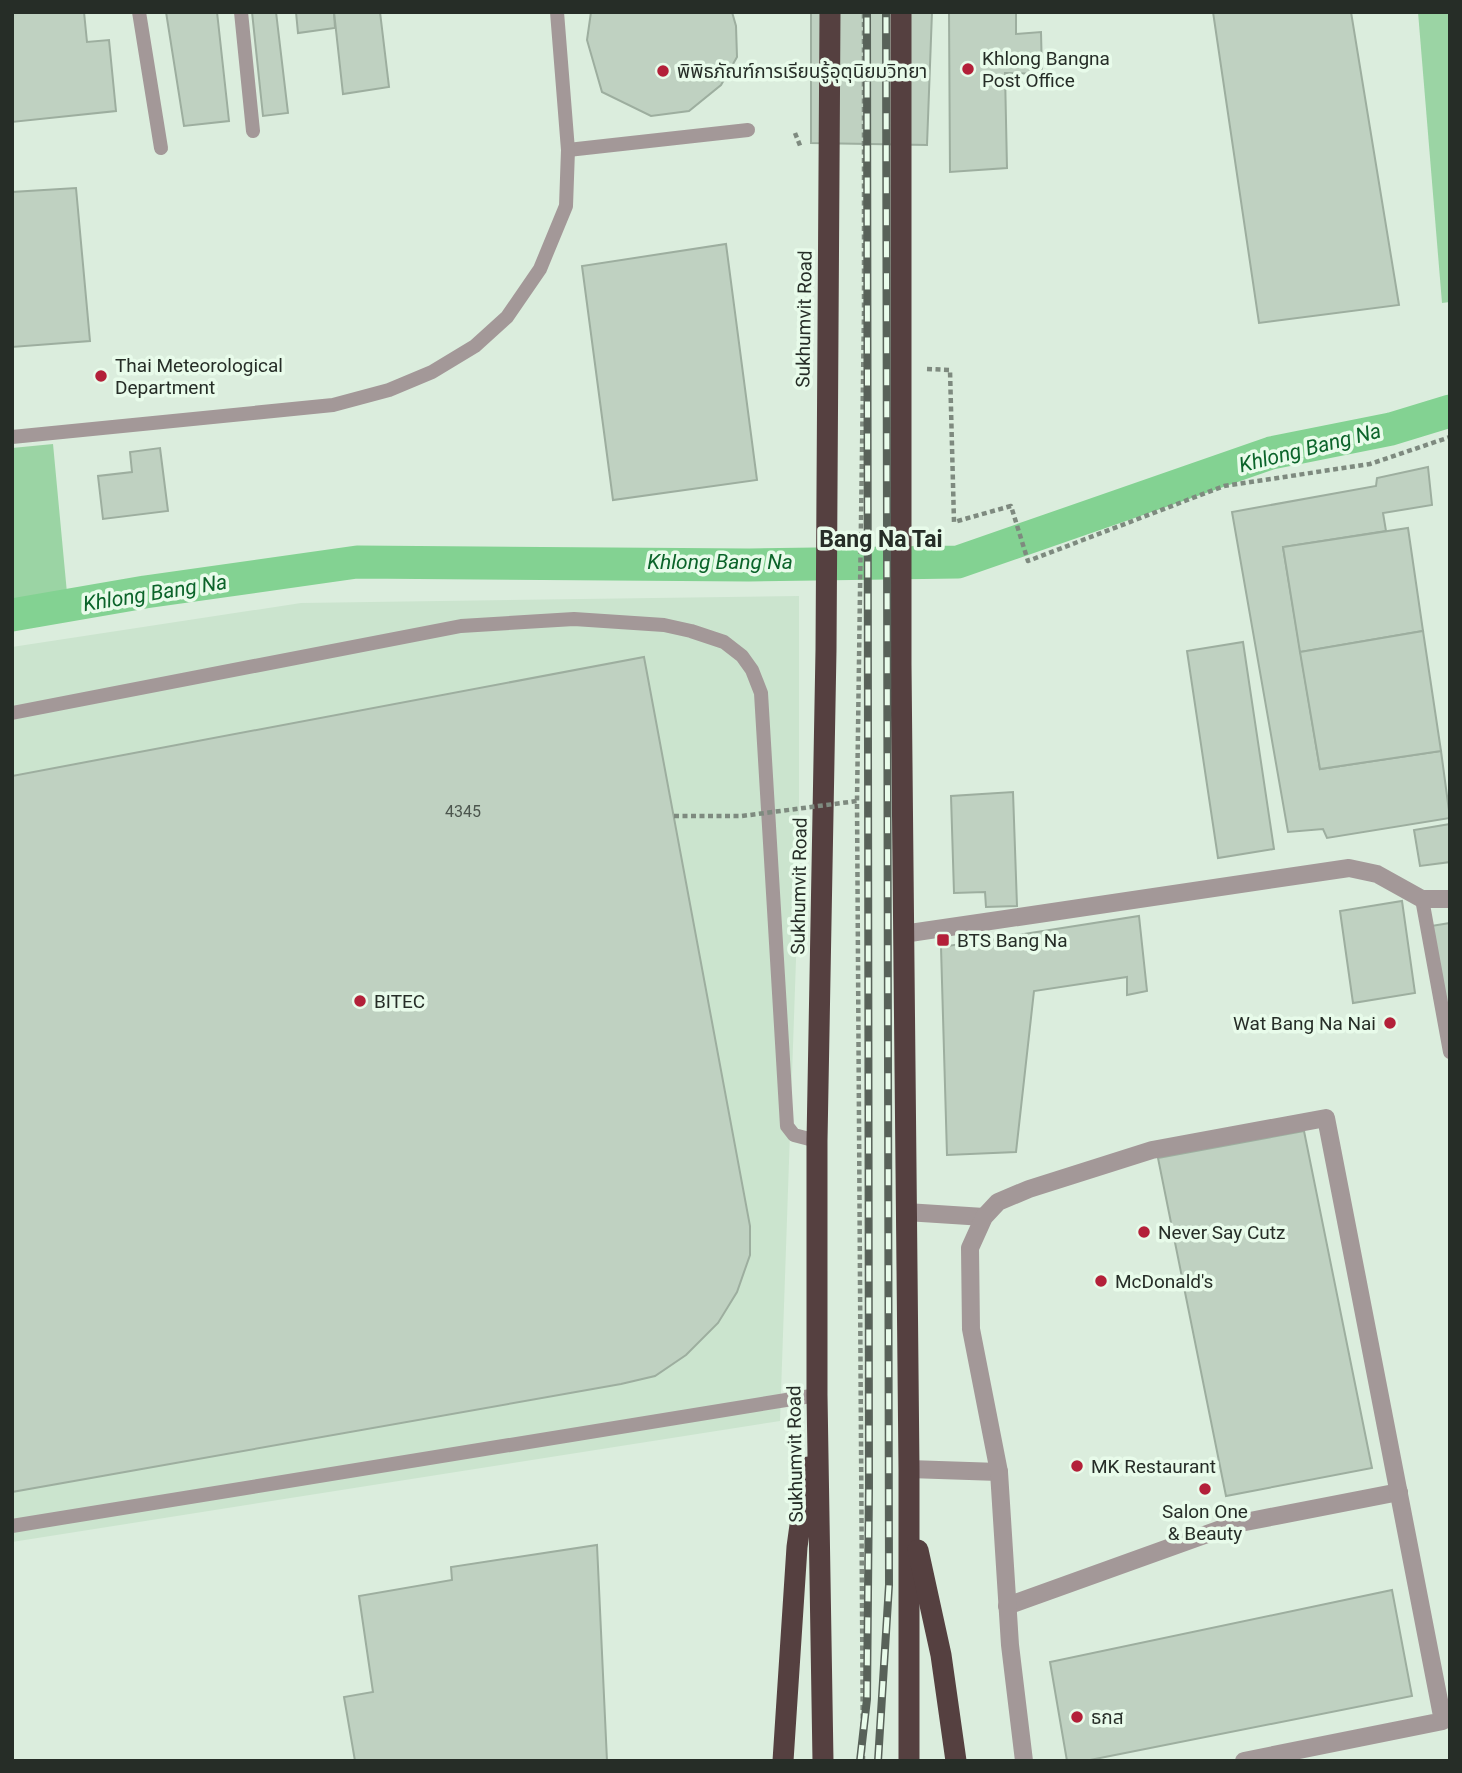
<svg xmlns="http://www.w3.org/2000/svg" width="1462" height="1773" viewBox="0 0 1462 1773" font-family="Roboto,'Noto Sans Thai',sans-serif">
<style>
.built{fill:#cbe4ce}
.green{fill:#9bd4a4}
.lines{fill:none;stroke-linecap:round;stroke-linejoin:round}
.canal{stroke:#83d292;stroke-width:33}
.building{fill:#bfd1c1;stroke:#9dae9f;stroke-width:2}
.path{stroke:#7e8a7f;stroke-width:4.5;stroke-dasharray:5 3.5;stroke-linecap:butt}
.lane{stroke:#a39898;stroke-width:14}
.street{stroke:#a39898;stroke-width:18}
.highway{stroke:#554040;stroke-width:21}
.rail-casing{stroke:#586259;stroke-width:8}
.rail{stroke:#e8fbea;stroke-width:5;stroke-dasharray:16;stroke-linecap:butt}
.path-bridge{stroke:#7e8a7f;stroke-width:4.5;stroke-dasharray:5 3.5;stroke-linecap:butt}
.poi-dot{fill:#b32039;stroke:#e8fbea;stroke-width:2.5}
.labels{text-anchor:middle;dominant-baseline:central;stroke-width:7;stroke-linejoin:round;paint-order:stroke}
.number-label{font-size:16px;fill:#4c564e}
.poi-label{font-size:19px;fill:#262d27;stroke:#e8fbea;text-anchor:start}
.street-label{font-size:19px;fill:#262d27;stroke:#e8fbea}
.water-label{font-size:21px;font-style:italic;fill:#0b642a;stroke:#e8fbea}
.quarter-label{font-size:23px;font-weight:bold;fill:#262d27;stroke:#e8fbea}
</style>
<rect width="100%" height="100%" fill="#dbeddd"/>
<path class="built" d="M799 596V873L780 1421 12 1542V647L301 603Z"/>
<g class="green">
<path d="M1418 12H1450V302L1442 303Z"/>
<path d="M53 444 67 593 12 600V448Z"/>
</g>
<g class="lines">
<path class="canal" d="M12 615 145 592 357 562 749 565 958 562 1271 453 1391 429 1450 411"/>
</g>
<g class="building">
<path d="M12 12H84L87 42 109 40 116 111 12 122Z"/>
<path d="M166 12H217L229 121 184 126Z"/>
<path d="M252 12H276L288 113 263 116Z"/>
<path d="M296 12H334L335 28 298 33Z"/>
<path d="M334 12H380L389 87 343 94Z"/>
<path d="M591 12H732L736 26 737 57 721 85 689 111 651 116 602 92 587 40Z"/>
<path d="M811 12H932L927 145 811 143Z"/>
<path d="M949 12H1016V34L1041 32 1042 74 1005 73 1007 168 950 172Z"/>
<path d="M1213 12H1351L1399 305 1259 323Z"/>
<path d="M76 188 90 341 12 347V192Z"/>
<path d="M726 244 757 480 613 500 582 266Z"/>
<path d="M160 448 168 511 103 519 98 476 132 472 130 452Z"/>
<path d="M1428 467 1432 505 1383 513 1386 531 1283 547 1320 769 1441 751 1450 818 1327 838 1323 829 1288 832 1232 512 1376 486 1377 478Z"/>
<path d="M1408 528 1423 631 1300 652 1283 547Z"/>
<path d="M1423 631 1441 751 1320 769 1300 652Z"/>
<path d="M1243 642 1274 849 1218 858 1187 651Z"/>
<path d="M644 657 750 1226V1255L737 1292 718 1323 686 1355 655 1376 621 1384 12 1492V776Z"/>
<path d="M1013 792 1017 906 986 907 985 892 954 893 951 796Z"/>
<path d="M1450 824V862L1420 866 1414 830Z"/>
<path d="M1402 901 1415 993 1353 1003 1340 911Z"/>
<path d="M1139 916 1147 991 1127 995V977L1034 991 1016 1152 947 1155 941 947Z"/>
<path d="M1450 923V1028L1431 926Z"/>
<path d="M1304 1131 1372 1468 1226 1496 1158 1158Z"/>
<path d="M597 1545 607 1761H355L344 1697 373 1692 359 1596 452 1580 451 1567Z"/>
<path d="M1392 1590 1412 1696 1085 1761H1067L1050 1662Z"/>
</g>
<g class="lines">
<g class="path">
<path d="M795 133 801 148"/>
<path d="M927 369 950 370 954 522 1011 506 1028 561 1224 486 1370 464 1450 437"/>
<path d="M863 1761 857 801 864 312V12"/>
</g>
<g class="lane">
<path d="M139 12 161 148"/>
<path d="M241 12 253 131"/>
<path d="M568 150 748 130"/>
<path d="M12 437 333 405 389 390 432 372 475 346 507 317 540 269 566 206 568 150 557 12"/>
<path d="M12 713 461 626 574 619 664 625 691 631 724 642 742 656 752 670 761 693 787 1126 794 1135 817 1141"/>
<path d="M1422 899 1450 1052"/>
<path d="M12 1526 817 1395"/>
</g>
<g class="street">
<path d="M903 934 1349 868 1377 874 1422 899H1450"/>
<path d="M906 1212 984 1217"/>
<path d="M909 1469 999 1472"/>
<path d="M1007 1606 1235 1524 1399 1492"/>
<path d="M1024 1761 1010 1645 999 1472 971 1329 970 1248 984 1217 998 1202 1029 1189 1152 1150 1326 1118 1443 1721 1244 1761"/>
</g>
<g class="highway">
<path d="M901 12V664L909 1469V1761"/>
<path d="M918 1550 941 1655 956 1761"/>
<path d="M783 1761 797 1547 808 1467"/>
<path d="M823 1761 817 1395V1141L826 650 830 12"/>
</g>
<g class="rail-casing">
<g id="rail">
<path d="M860 1761 867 1699 869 1487 867 12"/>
<path d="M878 1761 889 1585 886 12"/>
</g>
</g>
<use href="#rail" class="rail"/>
<path class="path-bridge" d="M674 816H742L857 801"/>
</g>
<g class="poi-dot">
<circle cx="968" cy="69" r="7"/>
<circle cx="663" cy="71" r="7"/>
<circle cx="101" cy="376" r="7"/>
<rect x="936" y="933" width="14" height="14" rx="3.5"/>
<circle cx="360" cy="1001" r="7"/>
<circle cx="1390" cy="1023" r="7"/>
<circle cx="1144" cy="1232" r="7"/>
<circle cx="1101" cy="1281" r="7"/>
<circle cx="1077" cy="1466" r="7"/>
<circle cx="1205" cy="1489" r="7"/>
<circle cx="1077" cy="1717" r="7"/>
</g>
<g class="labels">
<g class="number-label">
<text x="463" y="811">4345</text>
</g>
<g class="poi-label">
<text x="982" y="58">Khlong Bangna<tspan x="982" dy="22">Post Office</tspan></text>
<text x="677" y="71">พิพิธภัณฑ์การเรียนรู้อุตุนิยมวิทยา</text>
<text x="115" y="365">Thai Meteorological<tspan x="115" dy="22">Department</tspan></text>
<text x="957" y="940">BTS Bang Na</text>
<text x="374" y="1001">BITEC</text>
<text x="1376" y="1023" text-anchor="end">Wat Bang Na Nai</text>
<text x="1158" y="1232">Never Say Cutz</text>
<text x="1115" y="1281">McDonald's</text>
<text x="1091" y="1466">MK Restaurant</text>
<text x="1205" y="1511" text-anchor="middle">Salon One<tspan x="1205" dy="22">&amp; Beauty</tspan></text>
<text x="1091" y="1717">ธกส</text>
</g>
<g class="street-label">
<text transform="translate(804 319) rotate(-89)">Sukhumvit Road</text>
<text transform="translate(799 886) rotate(-89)">Sukhumvit Road</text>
<text transform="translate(795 1454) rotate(-91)">Sukhumvit Road</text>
</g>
<g class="water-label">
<text transform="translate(1310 448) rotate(-14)">Khlong Bang Na</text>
<text x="720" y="562">Khlong Bang Na</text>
<text transform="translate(155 593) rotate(-9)">Khlong Bang Na</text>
</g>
<g class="quarter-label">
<text x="881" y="539">Bang Na Tai</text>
</g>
</g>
<rect width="1462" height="1773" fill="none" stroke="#262d27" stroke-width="28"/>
</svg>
